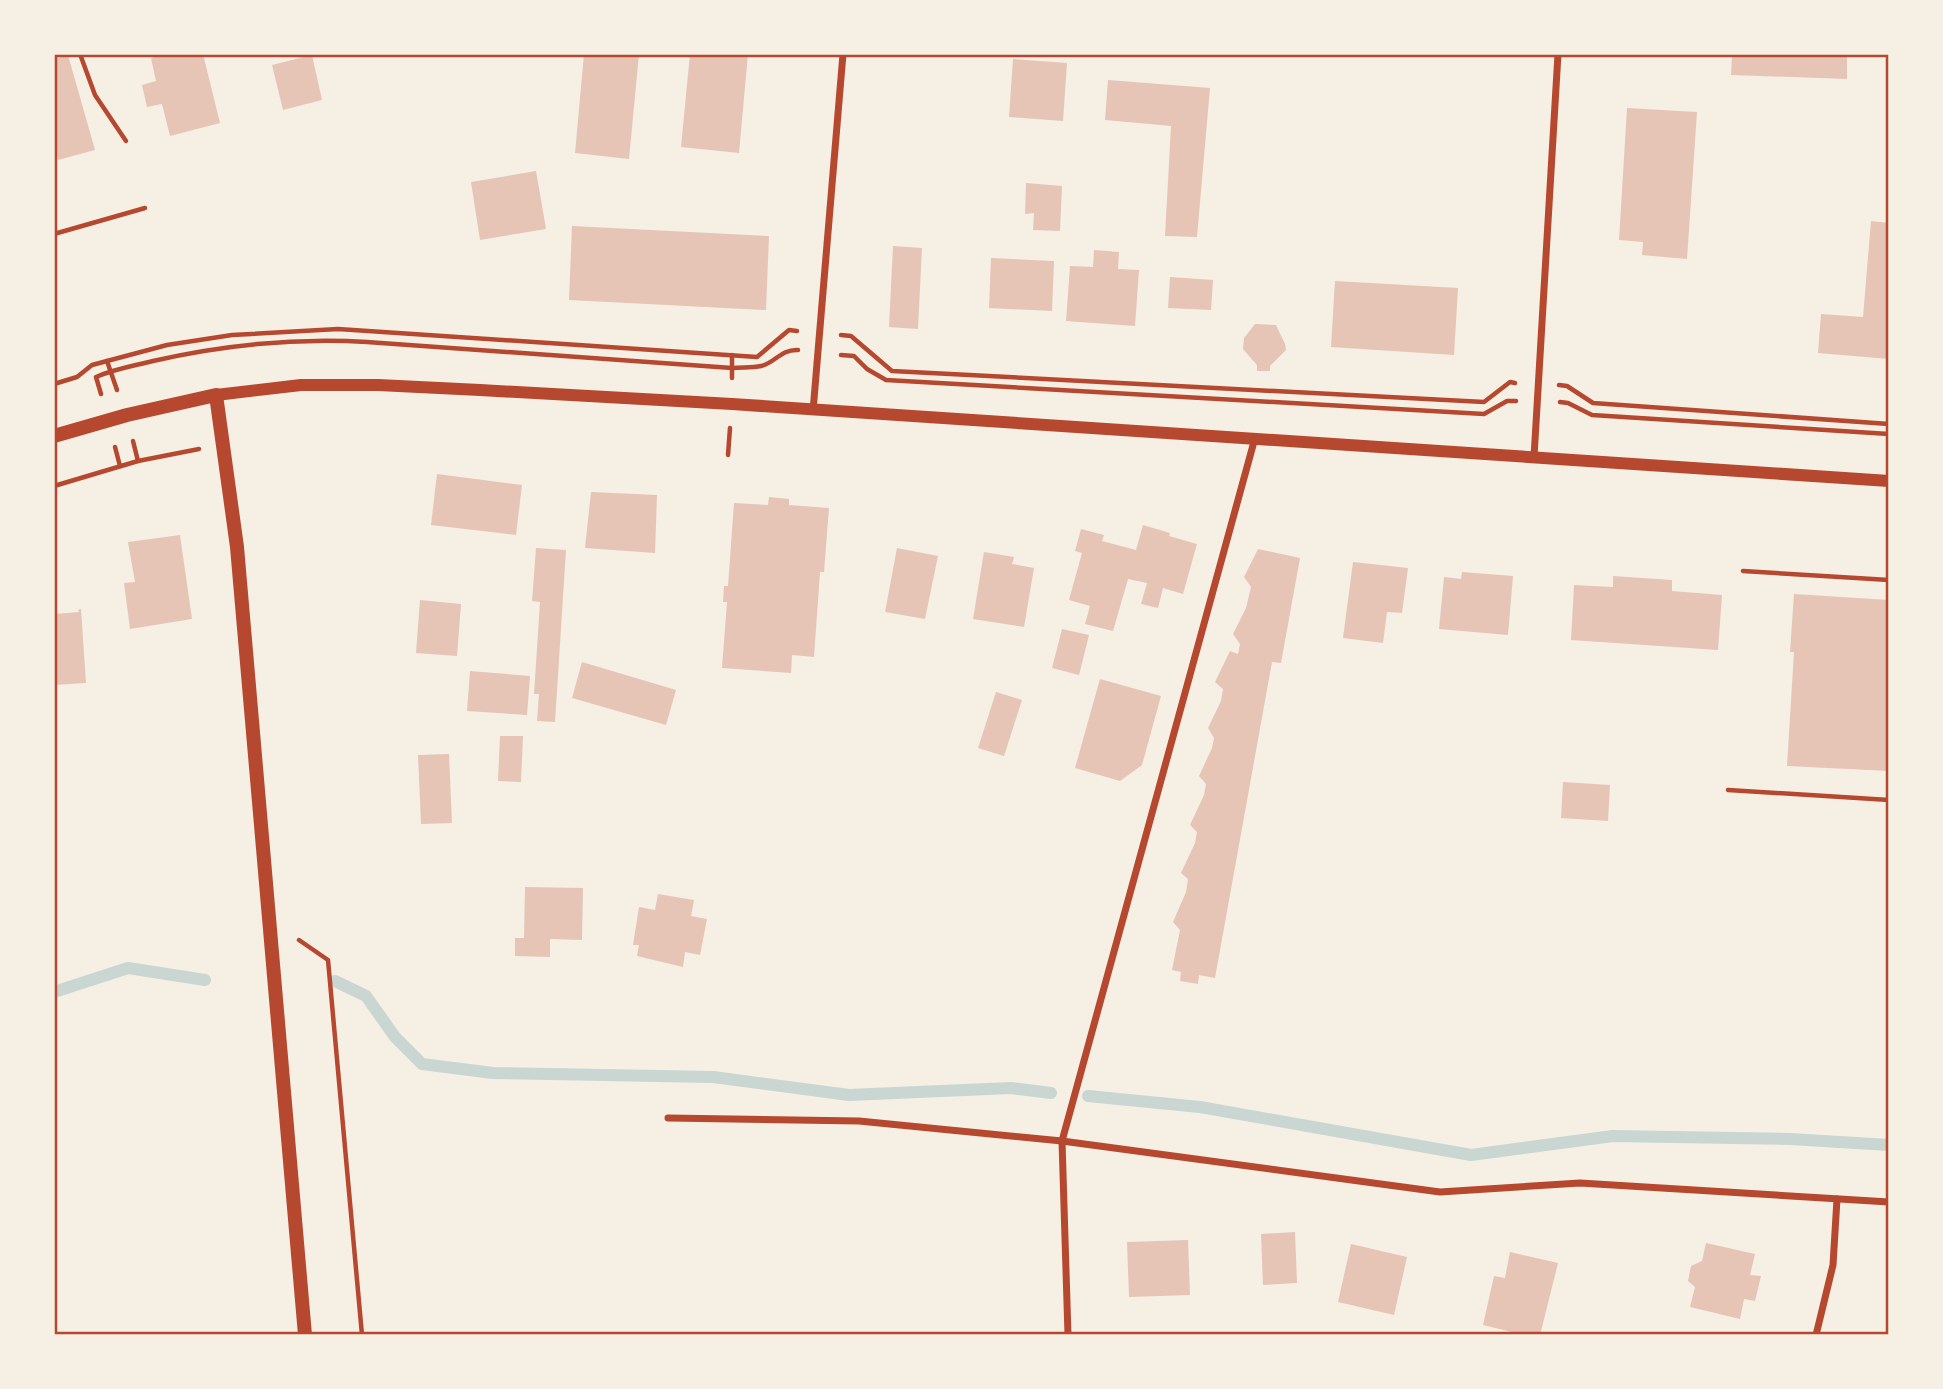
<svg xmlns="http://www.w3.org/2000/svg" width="1943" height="1389" viewBox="0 0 1943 1389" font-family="'Space Grotesk',sans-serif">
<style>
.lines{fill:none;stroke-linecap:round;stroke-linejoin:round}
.stream{stroke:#c9d6d2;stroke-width:12}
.building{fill:#e6c5b7}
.path{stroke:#b5482f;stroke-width:4.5}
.minor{stroke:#b5482f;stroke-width:7}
.tertiary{stroke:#b5482f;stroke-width:12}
.secondary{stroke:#b5482f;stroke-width:14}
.neatline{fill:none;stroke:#b5482f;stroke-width:2.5}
</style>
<rect width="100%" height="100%" fill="#f6efe4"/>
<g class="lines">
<g class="stream">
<path d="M335 981 366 996 395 1037 422 1064 493 1073 713 1077 849 1095 1011 1088 1051 1093"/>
<path d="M54 992 128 968 205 980"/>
<path d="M1088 1096 1200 1107 1471 1155 1613 1136 1790 1139 1889 1145"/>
</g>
</g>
<g class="building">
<path d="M167 54H203L220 123 170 136 162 104 147 107 142 85 156 81 151 58Z"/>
<path d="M584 54H639L629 159 575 153Z"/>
<path d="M690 54H748L739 153 681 147Z"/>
<path d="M1732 54H1847V79L1731 75Z"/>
<path d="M68 55 95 150 58 160 57 156 54 157V59Z"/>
<path d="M312 55 322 100 283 110 272 65Z"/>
<path d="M1013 59 1067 63 1063 121 1009 117Z"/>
<path d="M1108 80 1210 88 1197 237 1165 236 1171 126 1105 120Z"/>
<path d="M1627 108 1697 112 1687 259 1642 255 1643 242 1619 240Z"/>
<path d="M536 171 546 229 480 240 471 182Z"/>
<path d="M1026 183 1062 186 1060 231 1033 230 1034 213 1025 214Z"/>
<path d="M1871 221 1889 223V359L1818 353 1821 314 1863 317Z"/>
<path d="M572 226 769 236 766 310 569 300Z"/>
<path d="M893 246 922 248 918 329 889 327Z"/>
<path d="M1094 250 1119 252 1118 269 1139 270 1135 326 1066 321 1070 266 1093 267Z"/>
<path d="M991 258 1054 261 1052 311 989 308Z"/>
<path d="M1170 277 1213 280 1211 310 1168 308Z"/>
<path d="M1335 281 1458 288 1454 355 1331 347Z"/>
<path d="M1255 324 1276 325 1285 344 1286 350 1270 366V371H1257V365L1243 349 1244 338Z"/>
<path d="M437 474 522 485 516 535 431 525Z"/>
<path d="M591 492 657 495 655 553 585 548Z"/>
<path d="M769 497 789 499V505L829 508 824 572H820L814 657 792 655 791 673 722 668 727 602H723L724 586H728L734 503 768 505Z"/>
<path d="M1143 525 1170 533 1169 536 1197 544 1183 594 1163 588 1158 608 1141 604 1147 583 1128 579 1113 631 1085 624 1090 606 1069 600 1082 553 1075 551 1081 529 1104 535 1102 541 1136 550Z"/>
<path d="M180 535 192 619 130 629 124 583 135 582 128 542Z"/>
<path d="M536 548 566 550 555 722 537 721 539 694H534L540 602 532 601Z"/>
<path d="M897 548 938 556 925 619 885 612Z"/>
<path d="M1258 549 1300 558 1281 663 1272 662 1215 978 1199 975 1198 984 1180 981 1181 972 1172 970 1180 930 1173 922 1186 892 1188 879 1181 873 1195 843 1197 832 1190 825 1204 795 1206 784 1199 776 1212 748 1214 738 1208 728 1221 701 1223 689 1215 682 1230 651 1238 654 1240 644 1233 634 1246 608 1251 587 1244 577Z"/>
<path d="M984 552 1014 557 1012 564 1034 568 1024 627 973 619Z"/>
<path d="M1353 562 1408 568 1402 613 1387 612 1383 643 1343 638Z"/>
<path d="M1462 572 1513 576 1508 635 1439 629 1444 577 1461 579Z"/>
<path d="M1613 576 1672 580V591L1722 595 1718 650 1571 640 1574 585 1613 587Z"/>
<path d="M1794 594 1889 600V771L1787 766 1794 652H1790Z"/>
<path d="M420 600 461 604 457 656 416 653Z"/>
<path d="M81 609 86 683 54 685V614L79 612 78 610Z"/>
<path d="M1062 629 1089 635 1079 675 1052 668Z"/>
<path d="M582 662 676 690 666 725 572 698Z"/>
<path d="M470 671 530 676 527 715 467 711Z"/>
<path d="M1100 679 1161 696 1142 765 1120 781 1075 768Z"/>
<path d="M996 692 1022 700 1004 756 978 748Z"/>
<path d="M500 736H523L521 782 498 781Z"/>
<path d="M449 754 452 823 421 824 418 755Z"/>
<path d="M1563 782 1610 785 1608 821 1561 818Z"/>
<path d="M525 887 583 888 582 940 550 939V957L515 956V938H524Z"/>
<path d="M658 894 694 900 691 916 707 919 700 955 685 952 683 967 637 956 639 945H633L639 907 655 910Z"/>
<path d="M1295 1232 1297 1283 1263 1285 1261 1234Z"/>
<path d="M1188 1240 1190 1295 1129 1297 1127 1242Z"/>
<path d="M1706 1243 1755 1254 1750 1275 1761 1276 1755 1301 1744 1299 1740 1319 1690 1307 1695 1287 1688 1281 1691 1266 1702 1261Z"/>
<path d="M1351 1244 1407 1257 1394 1315 1338 1302Z"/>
<path d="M1510 1252 1558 1263 1540 1335H1524L1483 1325 1494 1276 1505 1278Z"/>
</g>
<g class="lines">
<g class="path">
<path d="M80 54 95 95 126 141"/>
<path d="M54 234 145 208"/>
<path d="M841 335 851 336 892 371 1484 402 1510 382 1515 383"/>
<path d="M841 355 854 356 867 369 886 380 1484 414 1507 401H1516"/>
<path d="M107 361 117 390"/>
<path d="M732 378V355"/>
<path d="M54 384 77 377 92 365 167 345 232 335 338 329 757 357 789 330 797 331"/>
<path d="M1559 385 1567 386 1593 403 1889 424"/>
<path d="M101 394 96 377C114 369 133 366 153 361 222 345 296 338 367 342L732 368C742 367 752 368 761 366 775 363 781 349 798 350"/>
<path d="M1560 402 1568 403 1592 415 1889 434"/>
<path d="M133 441 138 461"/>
<path d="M115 447 120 466"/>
<path d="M728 455 730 428"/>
<path d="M54 486 138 461 199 449"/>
<path d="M1743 571 1889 580"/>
<path d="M1728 790 1889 800"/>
<path d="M299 940 328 960 362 1335"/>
</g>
<g class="minor">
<path d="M813 411 843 54"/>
<path d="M1534 457 1558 54"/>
<path d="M668 1118 859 1121 1062 1141 1440 1192 1580 1183 1889 1202"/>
<path d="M1068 1335 1062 1141 1255 438"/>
<path d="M1816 1335 1833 1265 1837 1199"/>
</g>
<path class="tertiary" d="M216 395 301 385H378L480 390 732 404 1889 481"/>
<path class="secondary" d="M54 436 127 415 216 395 237 547 305 1335"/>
</g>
<rect width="1943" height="1389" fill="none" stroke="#f6efe4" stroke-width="112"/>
<rect x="56" y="56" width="1831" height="1277" class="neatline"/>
</svg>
